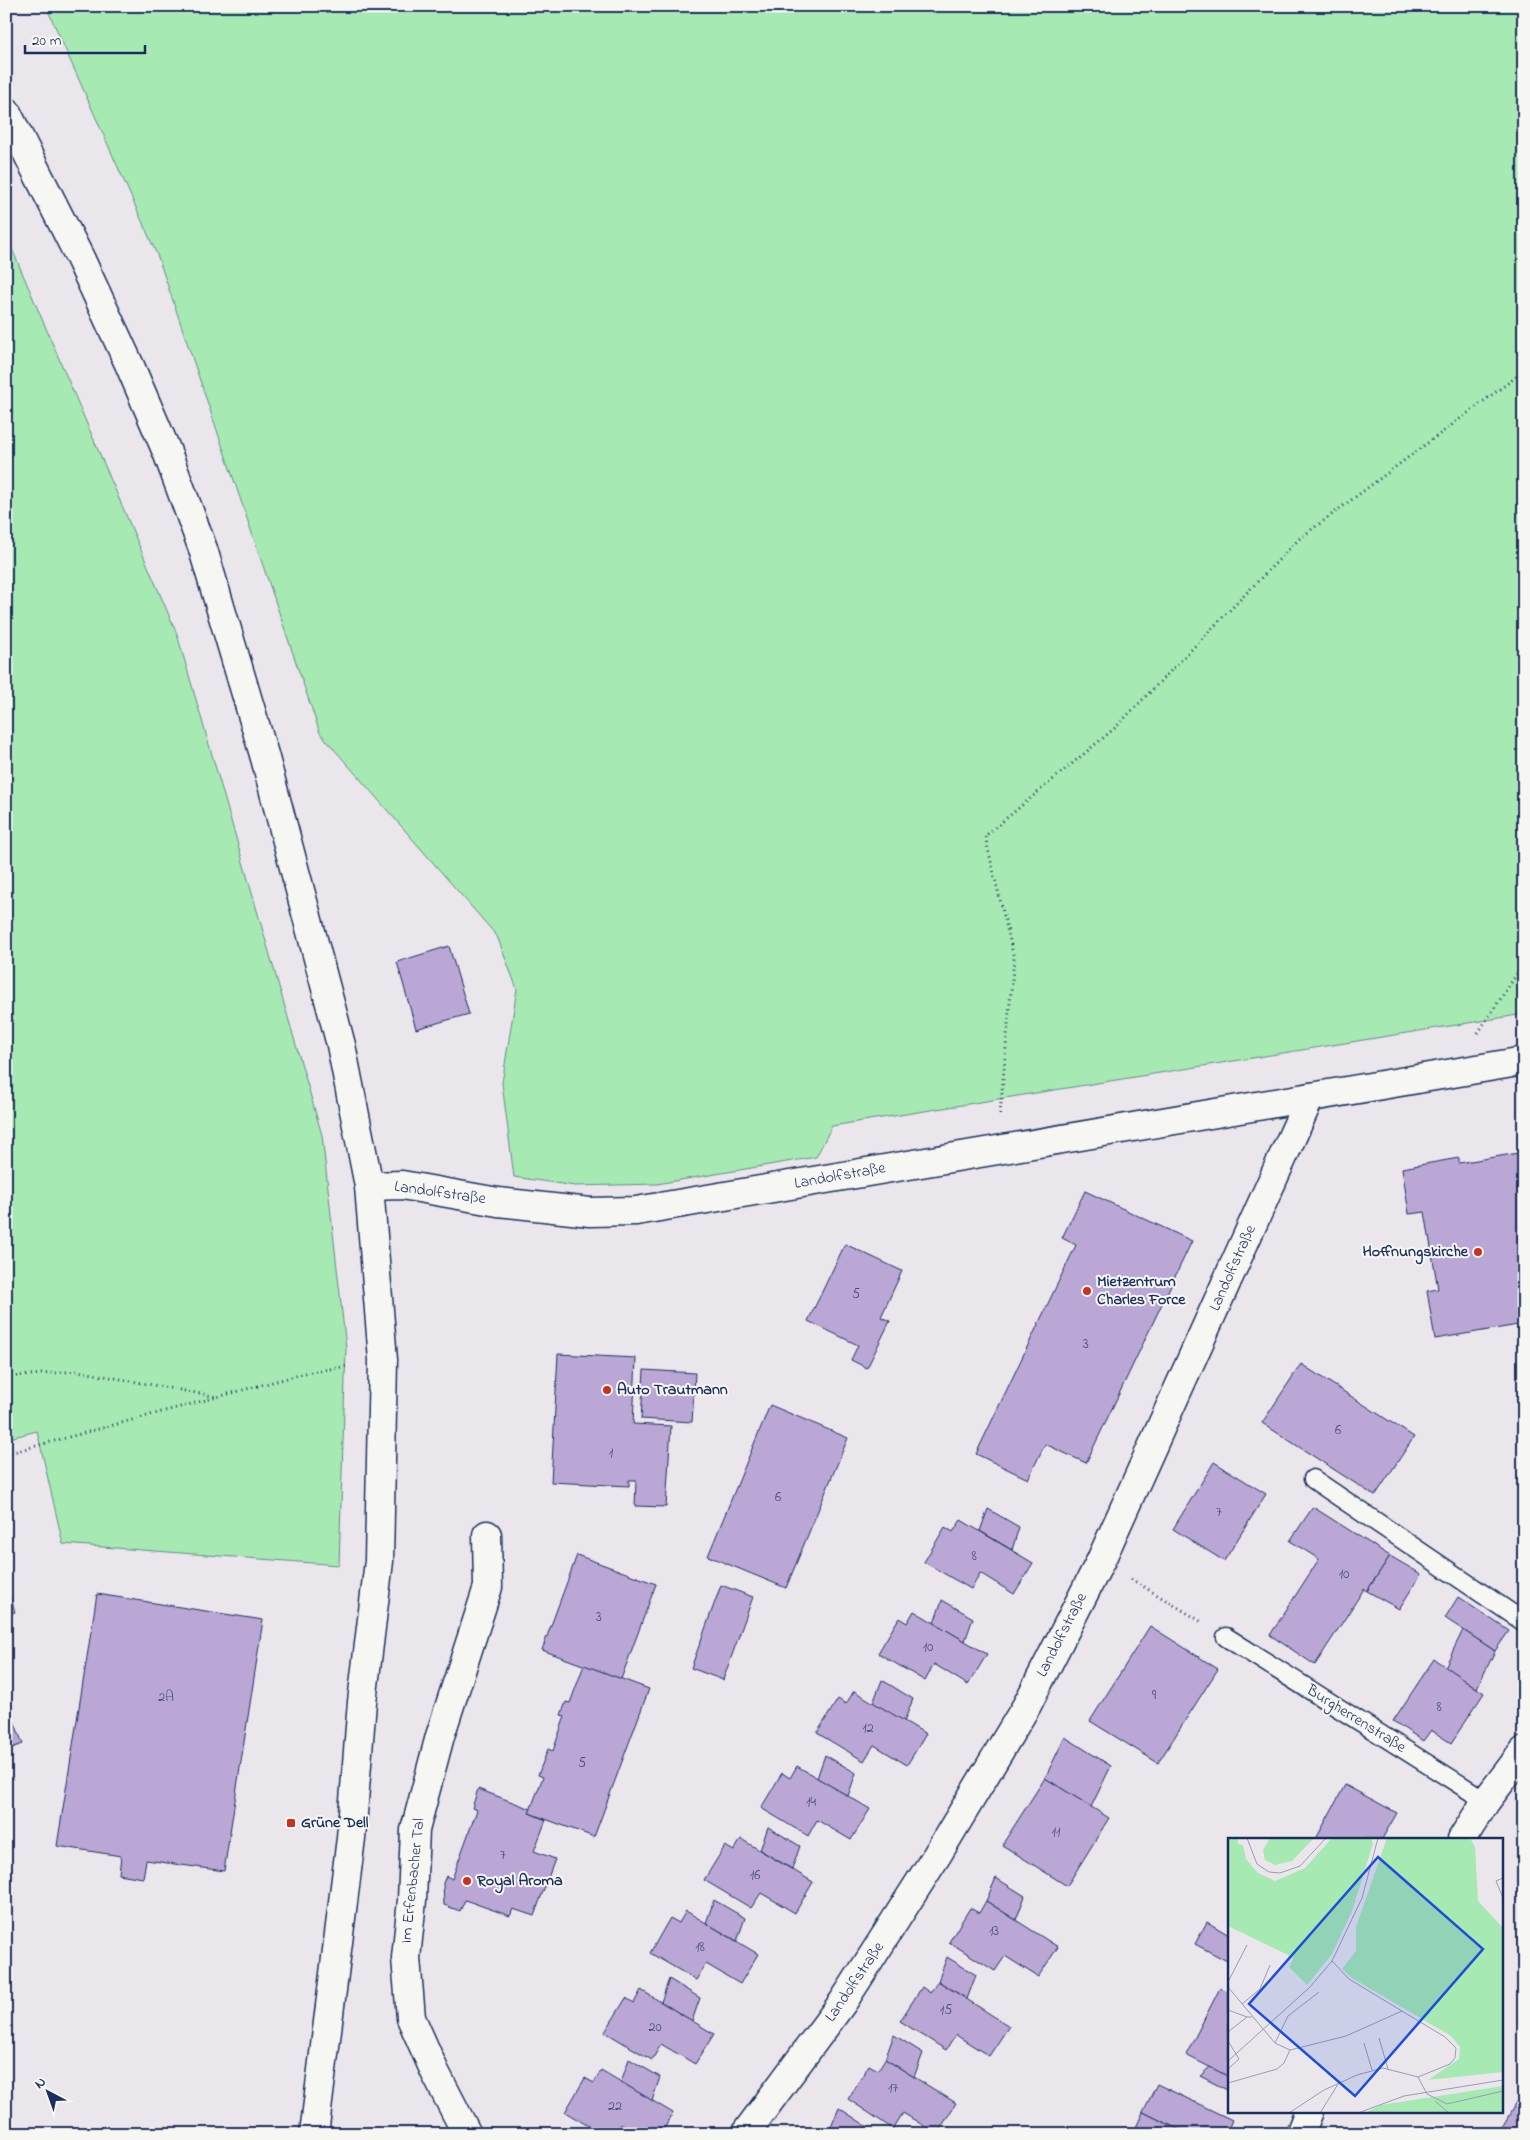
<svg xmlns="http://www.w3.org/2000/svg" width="1530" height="2140" viewBox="0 0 1530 2140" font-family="'Indie Flower',sans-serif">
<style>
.green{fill:#a7e9b2;stroke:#618c88}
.building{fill:#bba7d6;stroke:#1b2f5e}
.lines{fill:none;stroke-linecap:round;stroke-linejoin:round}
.service-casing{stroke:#1b2f5e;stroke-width:21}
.minor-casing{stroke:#1b2f5e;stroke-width:31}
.tertiary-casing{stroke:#1b2f5e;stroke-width:31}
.primary-casing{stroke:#1b2f5e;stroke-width:31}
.path{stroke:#1b2f5e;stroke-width:3;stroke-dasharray:1 4;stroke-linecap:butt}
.service{stroke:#f6f6f2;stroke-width:18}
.minor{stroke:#f6f6f2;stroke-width:28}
.tertiary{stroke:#f6f6f2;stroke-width:28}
.primary{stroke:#f6f6f2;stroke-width:28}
.poi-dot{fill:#c8321e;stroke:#f6f6f2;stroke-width:2}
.labels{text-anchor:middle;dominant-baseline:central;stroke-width:4;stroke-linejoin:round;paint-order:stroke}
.number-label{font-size:14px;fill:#434d7c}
.street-label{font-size:16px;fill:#1b2f5e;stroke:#f6f6f2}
.poi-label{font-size:16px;font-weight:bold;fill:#1b2f5e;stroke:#f6f6f2;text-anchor:start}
.inset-road{fill:none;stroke:#979db3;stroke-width:1}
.view{fill:#1d4ed8;fill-opacity:0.15;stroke:#1d4ed8;stroke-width:2.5}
.inset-edge{fill:none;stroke:#1b2f5e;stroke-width:2.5}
</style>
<rect width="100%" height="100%" fill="#eae6ec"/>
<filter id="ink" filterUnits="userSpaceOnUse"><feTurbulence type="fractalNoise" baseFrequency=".02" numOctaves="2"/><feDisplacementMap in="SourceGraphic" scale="10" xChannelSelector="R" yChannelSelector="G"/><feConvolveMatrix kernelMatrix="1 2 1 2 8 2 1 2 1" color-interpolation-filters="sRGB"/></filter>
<g filter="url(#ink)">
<g class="green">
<path d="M46 6H1524V1014L832 1126 816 1157 657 1184 575 1186 514 1177 502 1083 517 989 497 936 320 733 158 257Z"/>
<path d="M6 235 177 634 322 1135 346 1348 339 1565 63 1544 37 1431 6 1439Z"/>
</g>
<g class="building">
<path d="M449 946 469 1014 416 1029 397 962Z"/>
<path d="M1524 1152V1324L1435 1339 1427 1291 1438 1289 1425 1212 1409 1214 1402 1168 1459 1158V1163Z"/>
<path d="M1085 1191 1192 1241 1086 1463 1045 1444 1028 1479 976 1454 1076 1245 1062 1238Z"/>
<path d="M845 1244 902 1271 881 1317 890 1321 867 1368 851 1360 858 1345 808 1321Z"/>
<path d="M558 1354 636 1358 633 1424 671 1426 666 1507 635 1506 636 1480H629V1486L551 1482Z"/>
<path d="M1301 1364 1414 1437 1375 1496 1262 1423Z"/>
<path d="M644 1370 695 1373 692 1422 641 1419Z"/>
<path d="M770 1405 848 1438 786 1588 708 1556Z"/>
<path d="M1214 1462 1266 1494 1224 1561 1173 1529Z"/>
<path d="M1313 1507 1390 1556 1367 1591 1364 1589 1315 1665 1270 1635 1319 1559 1290 1541Z"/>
<path d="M988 1509 1019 1527 1012 1550 980 1531Z"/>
<path d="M961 1520 1033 1563 1014 1594 980 1573 971 1589 924 1562 945 1527 953 1532Z"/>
<path d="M577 1555 656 1584 621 1679 542 1650Z"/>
<path d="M1390 1556 1421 1574 1399 1609 1367 1591Z"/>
<path d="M6 1582 15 1612 6 1615Z"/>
<path d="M721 1585 753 1597 723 1680 691 1668Z"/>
<path d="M97 1594 263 1620 224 1871 146 1860 143 1878 119 1874 121 1856 57 1846Z"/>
<path d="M1458 1597 1509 1631 1495 1651 1445 1618Z"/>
<path d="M942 1600 973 1618 965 1641 934 1623Z"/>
<path d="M914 1611 987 1654 968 1685 934 1664 925 1681 878 1653 899 1618 907 1623Z"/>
<path d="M1150 1626 1218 1669 1158 1763 1090 1721Z"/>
<path d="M1463 1630 1495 1651 1477 1688 1445 1667Z"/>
<path d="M1434 1659 1484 1693 1451 1743 1431 1730 1423 1741 1393 1721Z"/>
<path d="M584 1665 649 1689 594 1837 529 1813 543 1777 538 1775 548 1749 553 1751 565 1716 561 1715 566 1702 570 1703Z"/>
<path d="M882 1680 913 1699 904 1722 873 1703Z"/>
<path d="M854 1691 926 1734 907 1765 874 1745 864 1761 817 1733 838 1699 846 1704Z"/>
<path d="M6 1701 23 1744 6 1750Z"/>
<path d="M1065 1737 1111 1766 1091 1807 1045 1778Z"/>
<path d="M825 1755 856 1773 848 1796 817 1778Z"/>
<path d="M797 1766 870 1809 851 1840 817 1820 808 1836 761 1808 782 1773 790 1778Z"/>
<path d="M1045 1778 1109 1818 1067 1886 1002 1845Z"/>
<path d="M1345 1785 1397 1813 1382 1839H1316Z"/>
<path d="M478 1789 531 1809 529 1813 546 1820 534 1851 555 1859 534 1916 513 1909 510 1916 465 1900 460 1911 444 1905 443 1883 446 1876 452 1879 477 1810 472 1808Z"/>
<path d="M768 1827 800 1846 792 1869 760 1850Z"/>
<path d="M741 1839 813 1882 795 1913 761 1893 751 1908 704 1880 725 1846 734 1851Z"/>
<path d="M996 1878 1025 1896 1016 1920 986 1901Z"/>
<path d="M714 1900 745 1918 737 1941 706 1923Z"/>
<path d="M986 1901 1058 1947 1038 1977 1005 1956 995 1971 949 1942 970 1908 979 1913Z"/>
<path d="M686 1911 758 1954 740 1984 706 1964 696 1980 650 1953 670 1918 679 1923Z"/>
<path d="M1207 1922 1229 1935V1962L1195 1944Z"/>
<path d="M947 1957 976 1975 967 1999 938 1981Z"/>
<path d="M669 1979 700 1998 692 2021 661 2002Z"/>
<path d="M938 1981 1009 2026 989 2056 956 2035 946 2050 900 2021 922 1987 930 1993Z"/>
<path d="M1220 1988 1229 1992V2077L1186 2055Z"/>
<path d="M641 1990 714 2034 695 2064 661 2044 652 2060 605 2032 626 1998 634 2003Z"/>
<path d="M894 2035 923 2053 914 2077 885 2059Z"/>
<path d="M629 2059 660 2077 652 2101 621 2082Z"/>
<path d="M885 2059 956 2103 937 2134 903 2113 893 2129 848 2099 869 2065 878 2070Z"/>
<path d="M1210 2067 1229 2077V2091L1200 2076Z"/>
<path d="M601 2070 673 2113 661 2134H638L621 2124 615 2134H602L565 2112 585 2078 594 2083Z"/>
<path d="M1157 2084 1232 2120 1226 2134H1188L1143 2112Z"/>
<path d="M1524 2089V2134H1510L1501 2129Z"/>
<path d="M839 2108 868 2127 865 2134H832L829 2132Z"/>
<path d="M1143 2112 1188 2134H1133Z"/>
</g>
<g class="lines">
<g class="service-casing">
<g id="service">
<path d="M1313 1479 1524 1622"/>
<path d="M1226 1637 1486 1801"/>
</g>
</g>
<g class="minor-casing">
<g id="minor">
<path d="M1462 1839 1486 1801 1524 1751"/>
<path d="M467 2134 435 2072 411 2018 406 1958 412 1900 415 1830 440 1736 488 1587 487 1535"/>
<path d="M745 2134 843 2002 937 1855 1027 1705 1101 1560 1310 1097"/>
<path d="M1300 2134 1309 2111"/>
</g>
</g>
<g class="tertiary-casing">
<path id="tertiary" d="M369 1186 402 1185 498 1202 590 1212 636 1211 1524 1061"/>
</g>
<g class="primary-casing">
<path id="primary" d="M6 111 81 260 130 366 167 452 203 549 265 758 341 1045 369 1186 383 1360 379 1561 362 1702 351 1838 314 2134"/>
</g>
<g class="path">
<path d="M1478 1033 1524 963"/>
<path d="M1000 1114 1014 958 985 836 1115 728 1299 539 1524 371"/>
<path d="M6 1377 77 1371 218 1397"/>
<path d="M6 1454 306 1373 348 1366"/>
<path d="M1131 1579 1202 1622"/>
</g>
<use href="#service" class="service"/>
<use href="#minor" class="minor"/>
<use href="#tertiary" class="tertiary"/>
<use href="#primary" class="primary"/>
</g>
</g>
<g class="poi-dot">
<circle cx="1478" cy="1252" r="5"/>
<circle cx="1087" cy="1291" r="5"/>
<circle cx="607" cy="1390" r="5"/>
<rect x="286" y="1818" width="10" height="10" rx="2.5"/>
<circle cx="467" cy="1881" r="5"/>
</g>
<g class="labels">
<g class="number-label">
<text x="856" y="1294">5</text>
<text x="1086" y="1344">3</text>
<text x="1338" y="1430">6</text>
<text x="611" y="1453">1</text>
<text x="778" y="1497">6</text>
<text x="1219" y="1512">7</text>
<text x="974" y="1556">8</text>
<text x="1344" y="1574">10</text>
<text x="599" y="1617">3</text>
<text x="928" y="1647">10</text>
<text x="1154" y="1695">9</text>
<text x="166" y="1697">2A</text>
<text x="1439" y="1707">8</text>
<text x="868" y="1728">12</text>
<text x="582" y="1763">5</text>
<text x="811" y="1802">14</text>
<text x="1056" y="1832">11</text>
<text x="503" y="1855">7</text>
<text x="755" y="1875">16</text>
<text x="994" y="1931">13</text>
<text x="700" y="1947">18</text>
<text x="946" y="2010">15</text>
<text x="655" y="2027">20</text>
<text x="893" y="2088">17</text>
<text x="615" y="2106">22</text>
</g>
<g class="street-label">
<text transform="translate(840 1176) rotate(-10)">Landolfstraße</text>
<text transform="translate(440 1193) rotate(8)">Landolfstraße</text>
<text transform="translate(1233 1268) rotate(-66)">Landolfstraße</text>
<text transform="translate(1062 1635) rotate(-63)">Landolfstraße</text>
<text transform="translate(1356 1719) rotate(32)">Burgherrenstraße</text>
<text transform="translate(413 1881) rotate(-84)">Im Erfenbacher Tal</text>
<text transform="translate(855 1982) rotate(-56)">Landolfstraße</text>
</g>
<g class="poi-label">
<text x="1468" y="1252" text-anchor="end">Hoffnungskirche</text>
<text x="1097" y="1282">Mietzentrum<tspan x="1097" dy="18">Charles Force</tspan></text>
<text x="617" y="1390">Auto Trautmann</text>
<text x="301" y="1823">Grüne Dell</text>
<text x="477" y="1881">Royal Aroma</text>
</g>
</g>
<g transform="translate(1228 1838)">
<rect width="275" height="275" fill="#eae6ec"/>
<path d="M0 0H10V6L15 7 18 21 30 35 47 43 77 30 104 0H143L145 6 124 73 104 116 79 147 61 129 66 120 0 88ZM42 0H86L64 23 47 27 37 22 35 12ZM159 0H242L247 9 250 63 275 90V234L200 242 231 221 232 209 223 198 124 140 114 131 128 113V89ZM275 248V275H137L153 267Z" fill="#a7e9b2"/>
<path class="inset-road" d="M19 0 29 26 41 34 52 35 72 28 98 0M275 40 268 43 275 60M0 144 19 107M0 149 47 205 62 212 118 198 174 173M14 166 32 151 42 127M0 172 19 179M0 194 19 179H24M151 200 160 231M0 203 11 221 0 231M47 205 60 178 91 154M136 205 144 232M0 223 82 149 104 123 134 60 150 0M190 239 199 256 219 266 275 253M0 245 49 231 56 225 62 212M207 263 221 275M61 275 96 252 129 237 155 230 190 239 222 226 227 220 228 210 217 199 121 141 104 123M92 275 112 243M130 275 176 258 275 242"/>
<path class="view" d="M150 19 255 111 127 258 21 166Z"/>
<rect width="275" height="275" class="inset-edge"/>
</g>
<rect width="1530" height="2140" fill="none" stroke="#f6f6f2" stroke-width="25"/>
<rect x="12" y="12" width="1505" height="2115" fill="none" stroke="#1b2f5e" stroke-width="2" filter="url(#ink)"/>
<g transform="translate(48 2092) rotate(319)" stroke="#f6f6f2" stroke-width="4" paint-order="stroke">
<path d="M0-4L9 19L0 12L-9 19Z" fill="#1b2f5e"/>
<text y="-8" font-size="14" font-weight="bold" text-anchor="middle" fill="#1b2f5e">N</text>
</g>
<path d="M25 45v8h120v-8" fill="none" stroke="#1b2f5e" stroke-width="2.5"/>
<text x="32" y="45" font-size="15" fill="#1b2f5e" stroke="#f6f6f2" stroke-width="4" paint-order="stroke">20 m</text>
</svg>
